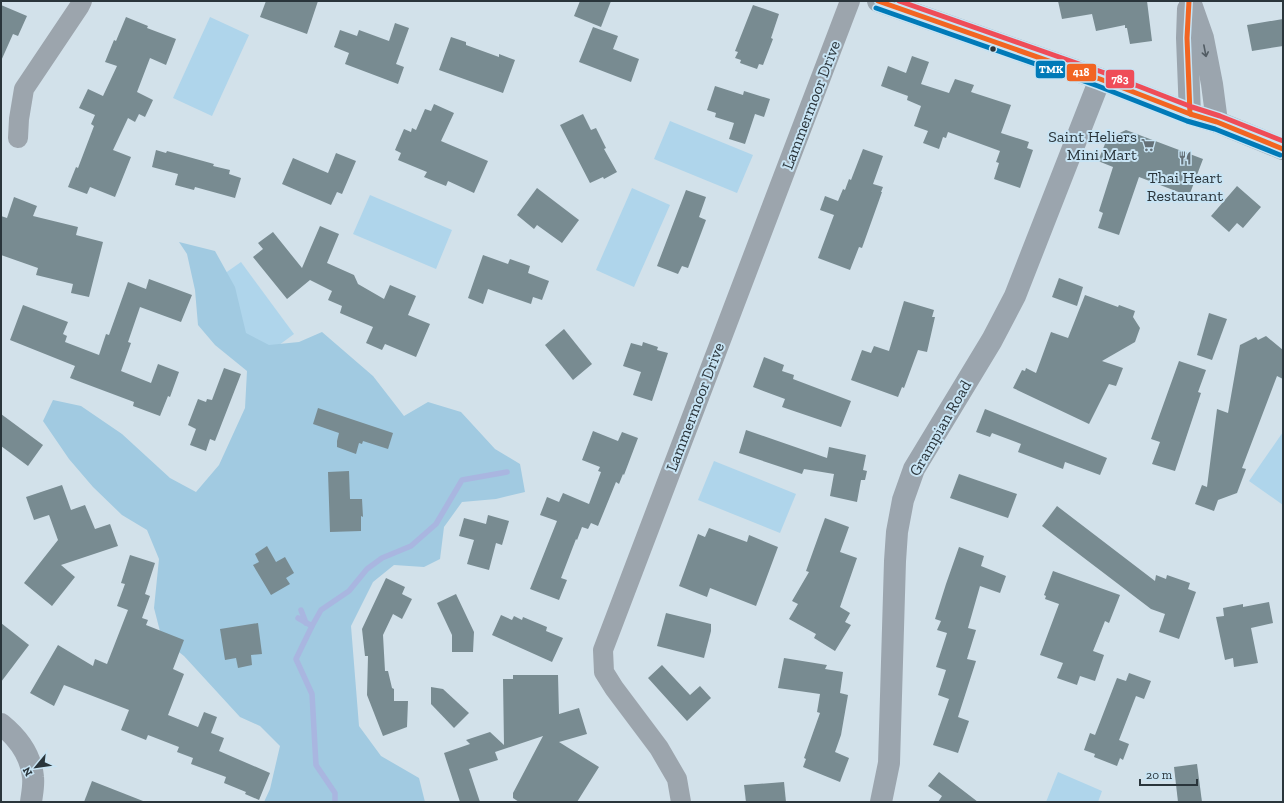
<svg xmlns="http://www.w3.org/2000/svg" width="1284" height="803" viewBox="0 0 1284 803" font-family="'Zilla Slab',serif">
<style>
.green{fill:#afd5eb}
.forest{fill:#a1cae1}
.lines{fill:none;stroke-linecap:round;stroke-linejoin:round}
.stream{stroke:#a9b6e0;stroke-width:5.5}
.building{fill:#788b91}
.street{stroke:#9ca5ad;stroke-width:20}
.secondary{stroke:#9ba5ae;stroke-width:22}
.primary{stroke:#9ca8b0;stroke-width:22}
.bus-1-casing{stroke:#c8e4f4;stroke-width:8}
.bus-2-casing{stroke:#c8e4f4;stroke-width:8}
.bus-3-casing{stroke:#c8e4f4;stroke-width:8}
.bus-1{stroke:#f26522;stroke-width:5}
.bus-2{stroke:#007ab8;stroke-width:5}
.bus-3{stroke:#ef4d58;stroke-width:5}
.oneway{stroke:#525c63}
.bus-dot{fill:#2a353b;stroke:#c8e4f4;stroke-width:1.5}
.labels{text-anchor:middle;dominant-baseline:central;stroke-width:4;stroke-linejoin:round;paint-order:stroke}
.street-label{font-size:16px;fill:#2a353b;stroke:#c8e4f4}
.poi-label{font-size:16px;fill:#2a353b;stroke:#c8e4f4;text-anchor:end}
.line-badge{stroke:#c8e4f4;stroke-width:1.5}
.badge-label{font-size:11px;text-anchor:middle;font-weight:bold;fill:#fff}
</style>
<rect width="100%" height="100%" fill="#d2e1ea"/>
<g class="green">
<path d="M210 17 249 35 212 116 173 98Z"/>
<path d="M670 121 753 155 737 193 654 159Z"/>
<path d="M632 188 670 205 634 287 596 270Z"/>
<path d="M370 195 452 230 436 269 353 234Z"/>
<path d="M241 262 294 334 260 359 207 286Z"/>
<path d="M1283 432V505L1249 481Z"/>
<path d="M714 461 796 494 780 533 698 500Z"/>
<path d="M1058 772 1102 791 1098 802H1046Z"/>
</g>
<path class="forest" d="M179 242 215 251 235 287 246 333 269 345 299 342 322 332 373 376 404 416 428 402 461 412 495 449 520 464 525 492 496 499 462 502 444 527 440 559 424 567 394 565 373 582 351 626 359 726 381 756 419 778 425 802H264L270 789 280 746 260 726 240 717 184 656 162 639 154 608 159 559 147 530 122 515 93 487 69 459 43 421 53 400 81 406 122 434 170 478 196 492 219 465 245 408 247 371 215 345 198 325 195 290 187 254Z"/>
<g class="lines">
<g class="stream">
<path d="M301 610 306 623"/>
<path d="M298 618 312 626 296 659 312 694 316 765 335 793V802"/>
<path d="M312 626 321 610 349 591 367 569 382 558 411 546 436 524 462 480 507 472"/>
</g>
</g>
<g class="building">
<path d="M266 1H318L307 34 260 17Z"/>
<path d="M580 1H611L601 27 574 16Z"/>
<path d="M1058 1H1147L1152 41 1130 44 1127 28H1125V25L1096 31 1092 14 1062 19Z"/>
<path d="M1 5 27 16 18 36 13 34 1 61Z"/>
<path d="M753 5 779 14 771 38 773 39 763 65 759 64 757 69 740 63 741 60 735 58 738 52 735 51Z"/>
<path d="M126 17 148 26 147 28 176 39 166 65 150 58 137 92 153 100 145 117 139 114 135 122 128 118 113 150 131 157 115 197 90 187 87 194 68 187 76 167 78 168 94 126 91 124 95 115 79 108 88 89 103 96 117 66 105 62 114 40 116 41Z"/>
<path d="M1283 19V46L1252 51 1247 25Z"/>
<path d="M395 23 409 28 396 64 404 67 398 84 345 64 349 53 334 47 340 30 357 36 359 30 389 41Z"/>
<path d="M593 27 618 36 613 49 639 59 631 82 579 62Z"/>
<path d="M451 37 466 42V45L499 57V54L515 60 503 93 439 70Z"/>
<path d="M912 56 929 62 921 84 949 93 955 79 974 85 971 92 1011 105 1001 133 1029 142 1027 148 1033 150 1020 188 994 179 999 163 996 162 1000 151 948 132 946 138 943 137 939 149 923 143 928 131 914 126 921 106 907 100 908 96 881 86 888 66 906 73Z"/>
<path d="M715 86 743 95 744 91 770 99 764 117 755 114 745 144 729 139 734 123 715 117 716 113 707 110Z"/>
<path d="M434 104 454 113 441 141 488 161 474 193 448 181 446 186 424 177 427 172 398 160 401 153 395 150 404 129 411 132 412 128 416 130 425 109 431 111Z"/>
<path d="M583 114 591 130 596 128 606 148 604 149 617 172 604 179 603 177 590 183 560 125Z"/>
<path d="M1126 130 1203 159 1189 196 1139 177 1119 235 1098 228 1103 213 1099 211 1113 167 1098 161 1107 139Z"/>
<path d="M863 149 883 156 873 184 883 187 881 192H882L862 248 859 247 850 270 818 258 834 215 820 210 825 196 838 201 843 189 845 190 849 179 851 180Z"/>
<path d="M156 150 166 153 167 151 214 164 213 166 230 170 229 174 241 178 235 198 195 187 194 190 175 185 178 174 152 167Z"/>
<path d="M336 153 356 161 342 194 337 192 331 205 282 184 293 158 328 173Z"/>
<path d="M1237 186 1261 207 1243 228 1237 223 1229 232 1211 216Z"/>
<path d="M537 188 579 220 562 243 537 225 534 229 517 215Z"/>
<path d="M686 190 706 197 699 217 706 220 688 268 682 266 678 274 657 266Z"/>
<path d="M14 197 37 206 33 216 78 227 76 235 103 242 89 297 71 293 73 284 36 275 38 268 1 255V216L7 218Z"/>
<path d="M320 226 339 234 327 263 354 275 358 284 384 299 390 285 416 296 408 315 430 324 416 357 385 344 382 350 366 343 373 327 340 313 342 306 328 300 332 291 310 280 287 299 253 257 263 249 258 243 273 232 302 268Z"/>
<path d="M483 255 508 264 510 259 530 266 528 273 549 281 542 300 533 297 531 304 488 289 483 304 468 298Z"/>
<path d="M1059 278 1083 287 1077 306 1052 297Z"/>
<path d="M149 279 192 295 181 322 140 307 128 342 131 343 121 371 151 383 158 364 179 372 170 397 168 396 160 416 133 406 134 402 70 378 75 366 10 340 23 305 68 322 63 334 67 336 65 342 99 355 106 334 109 335 128 282 146 289Z"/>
<path d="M1085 295 1118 307 1119 305 1135 311 1133 317 1140 328 1135 342 1102 361 1123 368 1116 386 1109 384 1089 424 1013 388 1022 370 1025 371 1026 368 1036 373 1051 332 1068 338Z"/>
<path d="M904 301 934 310 932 317H935L927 352 918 350 904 388 902 387 898 397 851 380 862 350 871 353 874 346 889 351Z"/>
<path d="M1209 313 1227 319 1212 360 1197 355Z"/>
<path d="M564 329 592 364 573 380 545 345Z"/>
<path d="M1266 336 1283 350V379L1277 376 1242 468 1246 469 1237 493 1218 500 1214 511 1195 504 1202 485 1207 487 1217 409 1228 413 1240 345 1256 337 1258 340Z"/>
<path d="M643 342 658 347 657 350 668 353 652 401 633 395 641 372 623 366 631 343 642 346Z"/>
<path d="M764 357 784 365 782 371 794 375 793 379 851 401 841 427 782 407 785 399 753 387Z"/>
<path d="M1179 361 1206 370 1198 392 1201 393 1175 471 1152 464 1160 442 1151 439Z"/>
<path d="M224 368 241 374 215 441 210 439 206 451 190 445 196 429 188 425 198 399 206 402 207 399 212 400Z"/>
<path d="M318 408 393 433 388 449 363 441 362 444 359 443 356 454 337 447V441L339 433 313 424Z"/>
<path d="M985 409 1107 458 1100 475 1065 462 1063 469 1018 452 1021 444 992 433 990 437 976 432Z"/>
<path d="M1 414 43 445 28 466 1 446Z"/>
<path d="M746 430 827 458 829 447 866 455 863 470 867 471 865 480H861L857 502 830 496 834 474 804 469 802 474 739 453Z"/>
<path d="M593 431 618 441 622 432 638 438 624 475 623 474 619 484 616 482 598 526 591 523 588 529 582 527 577 540 576 539 561 578 567 580 559 600 530 589 557 521 540 515 547 497 559 502 563 493 589 504 601 472 598 471 600 467 582 460Z"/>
<path d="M349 471 350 499H362L363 517 361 516V531L330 532 328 472Z"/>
<path d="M959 474 1017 494 1008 518 950 498Z"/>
<path d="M62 485 71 510 85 505 95 529 110 524 118 546 61 565 75 577 52 606 24 583 58 540 49 515 34 520 26 497Z"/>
<path d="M1057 506 1155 581 1156 575 1166 579 1167 575 1190 583 1188 589 1196 592 1179 639 1159 632 1165 614 1151 609 1042 526Z"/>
<path d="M488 515 509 521 502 545 496 543 489 570 467 564 474 540 459 536 464 518 486 524Z"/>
<path d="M825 518 849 527 840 552 857 558 840 607 850 613 845 622 851 625 835 651 814 638 816 634 789 619 798 604 792 601 809 572 806 571Z"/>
<path d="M709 528 747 542 749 535 778 547 756 606 710 588 707 597 679 586 698 534 705 537Z"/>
<path d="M267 546 276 562 285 557 294 573 286 578 290 584 271 595 253 565 259 562 255 554Z"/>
<path d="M959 547 984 556 981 566 1006 576 1000 593 980 586 968 628 976 630 967 659 976 661 958 717 969 721 958 753 933 745 949 699 938 695 946 670 936 667 947 633 937 630 941 621 935 619 946 584Z"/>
<path d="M130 555 155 563 145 594 150 596 142 618 148 620 146 625 184 640 173 669 184 674 168 715 198 727 204 712 217 717 211 733 224 738 219 751 270 773 259 800 245 794 246 792 224 783 226 777 191 764 193 758 177 752 179 747 148 735 146 740 121 730 129 710 64 685 54 706 30 693 58 645 93 666 95 659 107 664 128 610 117 606 125 584 121 583Z"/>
<path d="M1053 571 1120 595 1109 623 1105 621 1093 651 1104 655 1095 681 1080 676 1077 685 1057 678 1063 663 1040 655 1059 604 1045 599 1046 596 1044 595Z"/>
<path d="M386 578 405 587 402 594 412 599 402 619 393 614 383 635 385 671H388L392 688 394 689V701H408L407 727 383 736 367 695 368 656H365L362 629Z"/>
<path d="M456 594 474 632 473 652H452V635L437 603Z"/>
<path d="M1269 602 1273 623 1251 628 1258 663 1234 667 1233 658 1225 660 1216 617 1224 616 1223 608 1243 604V607Z"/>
<path d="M666 613 711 624V631L704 658 657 646Z"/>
<path d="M501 615 512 620 514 616 522 620 523 617 547 627 546 631 563 638 552 662 492 635Z"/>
<path d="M1 623 29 645 1 682Z"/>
<path d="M258 623 262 654 251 655 252 665 238 668 236 658 225 660 220 629Z"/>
<path d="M784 658 827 665 825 669 843 672 840 693 848 695 841 735 835 752 849 758 840 782 803 767 806 759 804 758 820 713 817 712 820 694 778 688Z"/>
<path d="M662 665 690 695 700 686 711 698 687 721 648 678Z"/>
<path d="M1129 673 1151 681 1144 699 1136 696 1119 740 1129 744 1123 760 1120 758 1117 766 1094 757 1095 754 1084 750 1090 733 1095 735 1117 678 1126 681Z"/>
<path d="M513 675H558L559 714 579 708 587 734 559 742 599 767 577 802H519L513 798V793L543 736 495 752 498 760 469 769 480 802H460L444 753 470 744 466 740 490 732 504 745 503 679H513Z"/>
<path d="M431 687 443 689 469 713 454 728 431 704Z"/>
<path d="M1197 764 1202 802H1178L1174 767Z"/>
<path d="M939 772 978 802H938L942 796 928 786Z"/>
<path d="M92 781 143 801V802H84Z"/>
<path d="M784 782 786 802H746L744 785Z"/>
</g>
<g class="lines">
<g class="street">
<path d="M18 138 19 119 24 89 79 7 82 1"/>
<path d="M681 802 677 779 659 748 614 688 604 672 603 650 850 1"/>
</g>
<g class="secondary">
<path d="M1190 1 1203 38 1212 84 1217 122"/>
<path d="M1188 9 1187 38 1190 114"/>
<path d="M1 724C17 737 31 755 33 777 34 785 32 794 31 802"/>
<path d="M881 802 889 763 895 561 897 532 903 500 914 469 992 340 1015 296 1100 79"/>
</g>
<path class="primary" d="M878 1 1100 79 1190 114 1217 122 1283 149"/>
<g class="bus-1-casing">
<g id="bus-1">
<path d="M878 1 1100 79 1190 114 1217 122 1283 149"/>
<path d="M1189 1 1187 38 1190 114"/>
</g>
</g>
<g class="bus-2-casing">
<path id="bus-2" d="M876 8 1098 86 1187 121 1215 129 1280 155"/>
</g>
<g class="bus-3-casing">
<path id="bus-3" d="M899 1 1102 72 1192 107 1220 116 1283 141"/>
</g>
<use href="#bus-1" class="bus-1"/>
<use href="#bus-2" class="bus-2"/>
<use href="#bus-3" class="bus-3"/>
</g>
<defs><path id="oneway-shaft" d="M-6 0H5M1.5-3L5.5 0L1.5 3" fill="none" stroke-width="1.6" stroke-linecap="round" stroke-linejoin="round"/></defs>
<use class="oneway" href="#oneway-shaft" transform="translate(1205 51) rotate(79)"/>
<defs>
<g id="supermarket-bare" transform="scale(1.08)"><path d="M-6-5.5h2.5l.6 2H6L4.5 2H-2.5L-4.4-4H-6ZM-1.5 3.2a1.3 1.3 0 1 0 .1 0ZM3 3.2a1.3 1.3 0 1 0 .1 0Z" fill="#657178" stroke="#c8e4f4" stroke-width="2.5" paint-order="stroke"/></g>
<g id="restaurant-bare" transform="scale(1.08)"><path d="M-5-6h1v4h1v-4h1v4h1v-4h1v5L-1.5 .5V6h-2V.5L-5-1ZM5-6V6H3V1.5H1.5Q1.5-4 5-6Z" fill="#657178" stroke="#c8e4f4" stroke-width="2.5" paint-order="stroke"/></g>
</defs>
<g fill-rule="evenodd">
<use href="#supermarket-bare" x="1148" y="145"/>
<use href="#restaurant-bare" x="1185" y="158"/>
</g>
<circle class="bus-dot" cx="993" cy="49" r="3.5"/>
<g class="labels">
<g class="street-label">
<text transform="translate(811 105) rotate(-69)">Lammermoor Drive</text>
<text transform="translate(695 407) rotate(-69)">Lammermoor Drive</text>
<text transform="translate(940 428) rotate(-60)">Grampian Road</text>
</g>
<g class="poi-label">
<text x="1137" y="136">Saint Heliers<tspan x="1137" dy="18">Mini Mart</tspan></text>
<text x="1185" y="177" text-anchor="middle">Thai Heart<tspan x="1185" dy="18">Restaurant</tspan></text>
</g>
</g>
<g class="line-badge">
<rect x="1035" y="60" width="31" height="19" rx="4" fill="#007ab8"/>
<rect x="1066" y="63" width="31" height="19" rx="4" fill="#f26522"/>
<rect x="1105" y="69" width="30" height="20" rx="4" fill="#ef4d58"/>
</g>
<g class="badge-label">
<text x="1051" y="73">TMK</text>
<text x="1081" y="76">418</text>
<text x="1120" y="83">783</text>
</g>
<rect width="1284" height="803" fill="none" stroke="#2a353b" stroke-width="4"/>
<g transform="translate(36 767) rotate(241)" stroke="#c8e4f4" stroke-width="3" paint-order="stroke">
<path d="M0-3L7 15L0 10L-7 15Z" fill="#2a353b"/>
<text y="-6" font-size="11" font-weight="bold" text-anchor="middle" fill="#2a353b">N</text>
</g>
<path d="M1140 779v6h57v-6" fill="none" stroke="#2a353b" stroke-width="2"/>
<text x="1146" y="779" font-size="12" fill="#2a353b" stroke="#c8e4f4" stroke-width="3" paint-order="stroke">20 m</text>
</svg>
